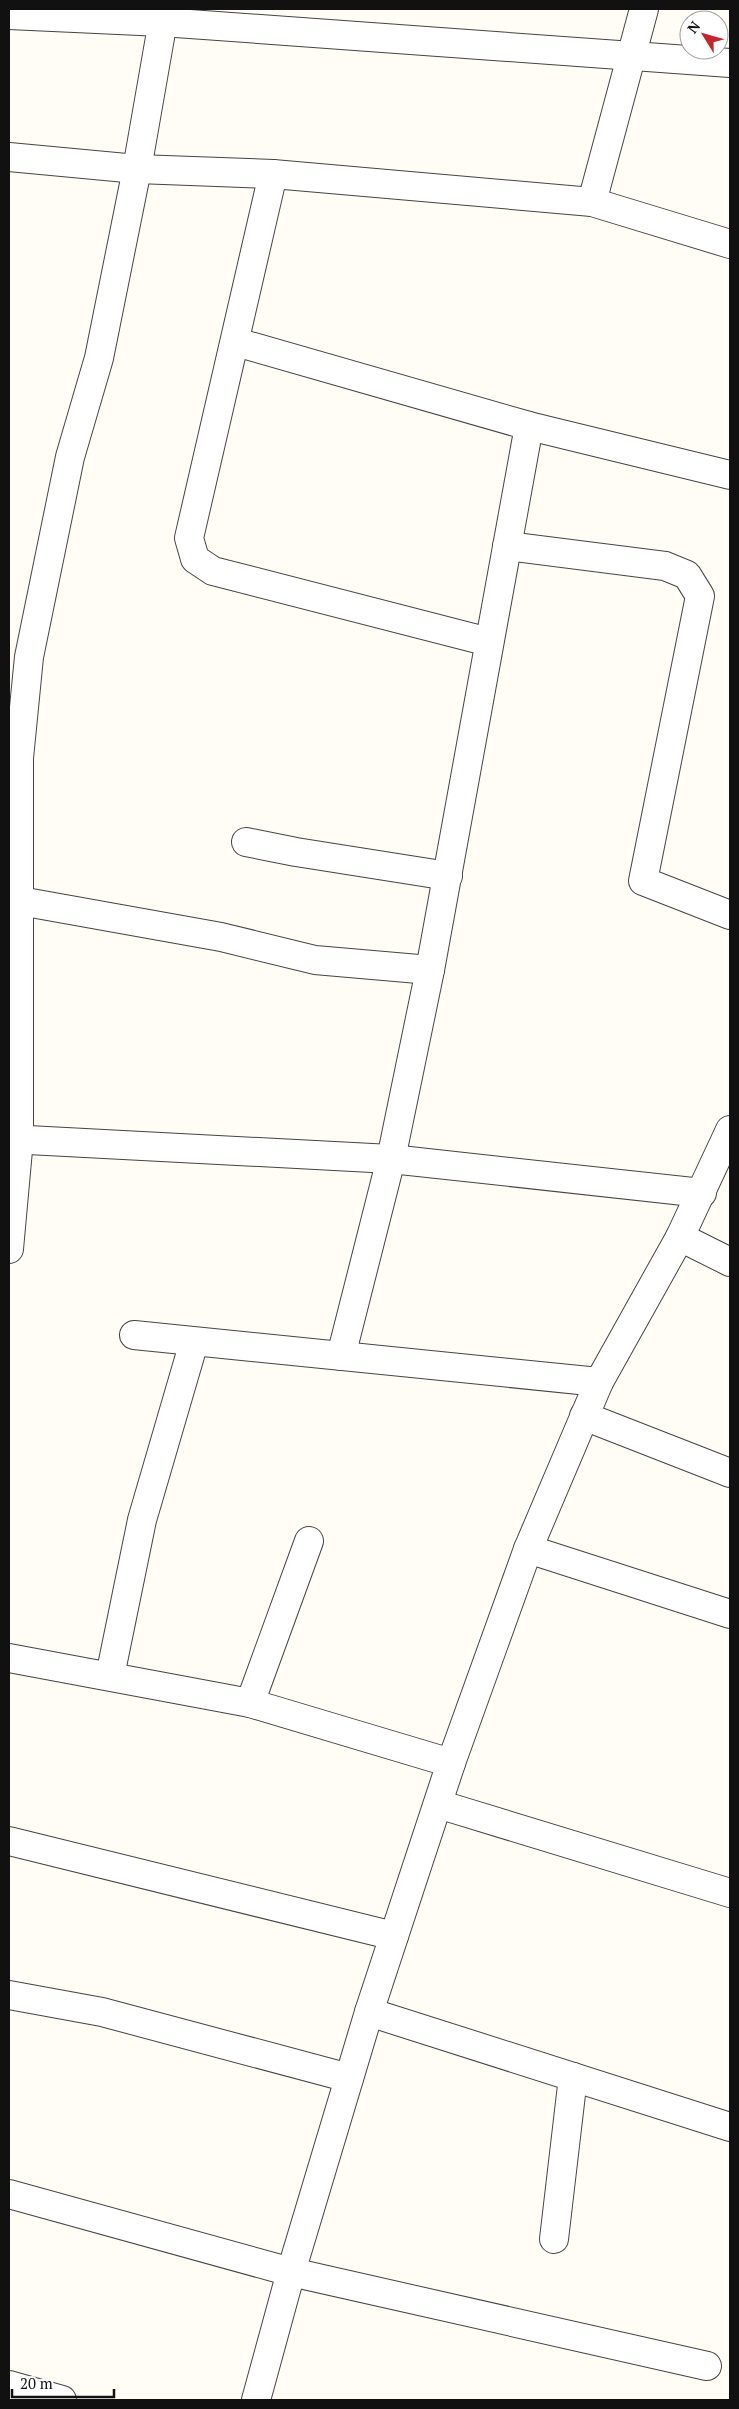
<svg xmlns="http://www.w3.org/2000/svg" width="739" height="2409" viewBox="0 0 739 2409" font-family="'PT Serif',serif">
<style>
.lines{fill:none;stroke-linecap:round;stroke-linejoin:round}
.street-casing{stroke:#444;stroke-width:30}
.street{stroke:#fff;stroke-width:28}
</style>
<rect width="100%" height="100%" fill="#fffdf5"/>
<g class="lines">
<g class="street-casing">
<g id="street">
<path d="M9 15 162 22 730 63"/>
<path d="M9 157 137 169 273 174 592 202 730 244"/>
<path d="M273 174 189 538 195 559 213 571 489 642"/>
<path d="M592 202 644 9"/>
<path d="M236 342 529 426 730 475"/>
<path d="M507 546 665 566 687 575 700 596 643 881 730 915"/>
<path d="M246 842 296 852 448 876"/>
<path d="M20 901 221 937 315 960 430 970"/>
<path d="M9 1139 391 1159 702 1193"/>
<path d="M680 1237 730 1262"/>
<path d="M9 1249 19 1139V758L29 657 70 457 99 358 137 169 165 9"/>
<path d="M134 1335 599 1382"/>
<path d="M341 1356 391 1159 430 970 529 426"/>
<path d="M584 1416 730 1473"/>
<path d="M528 1549 730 1614"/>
<path d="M9 1658 250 1703 451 1763"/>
<path d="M110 1676 142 1520 194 1342"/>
<path d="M250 1703 309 1541"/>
<path d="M438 1804 730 1893"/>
<path d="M9 1841 394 1936"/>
<path d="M9 1995 102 2012 349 2078"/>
<path d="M369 2012 730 2127"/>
<path d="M9 2194 291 2272 707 2366"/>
<path d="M554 2239 573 2077"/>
<path d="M9 2385 62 2400"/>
<path d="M256 2400 291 2272 369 2012 451 1763 528 1549 599 1382 680 1237 730 1130"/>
</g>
</g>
<use href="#street" class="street"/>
</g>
<rect width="739" height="2409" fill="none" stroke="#111111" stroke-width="20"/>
<g transform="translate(704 35) rotate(307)"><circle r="24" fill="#ffffff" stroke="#a0a0a0"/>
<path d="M0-4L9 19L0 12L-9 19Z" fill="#c4262e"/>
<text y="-8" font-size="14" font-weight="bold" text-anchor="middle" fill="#111111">N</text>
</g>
<path d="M12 2389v8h102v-8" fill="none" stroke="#111111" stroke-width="2.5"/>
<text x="20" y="2389" font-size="15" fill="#111111" stroke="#ffffff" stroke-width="4" paint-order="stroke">20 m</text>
</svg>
